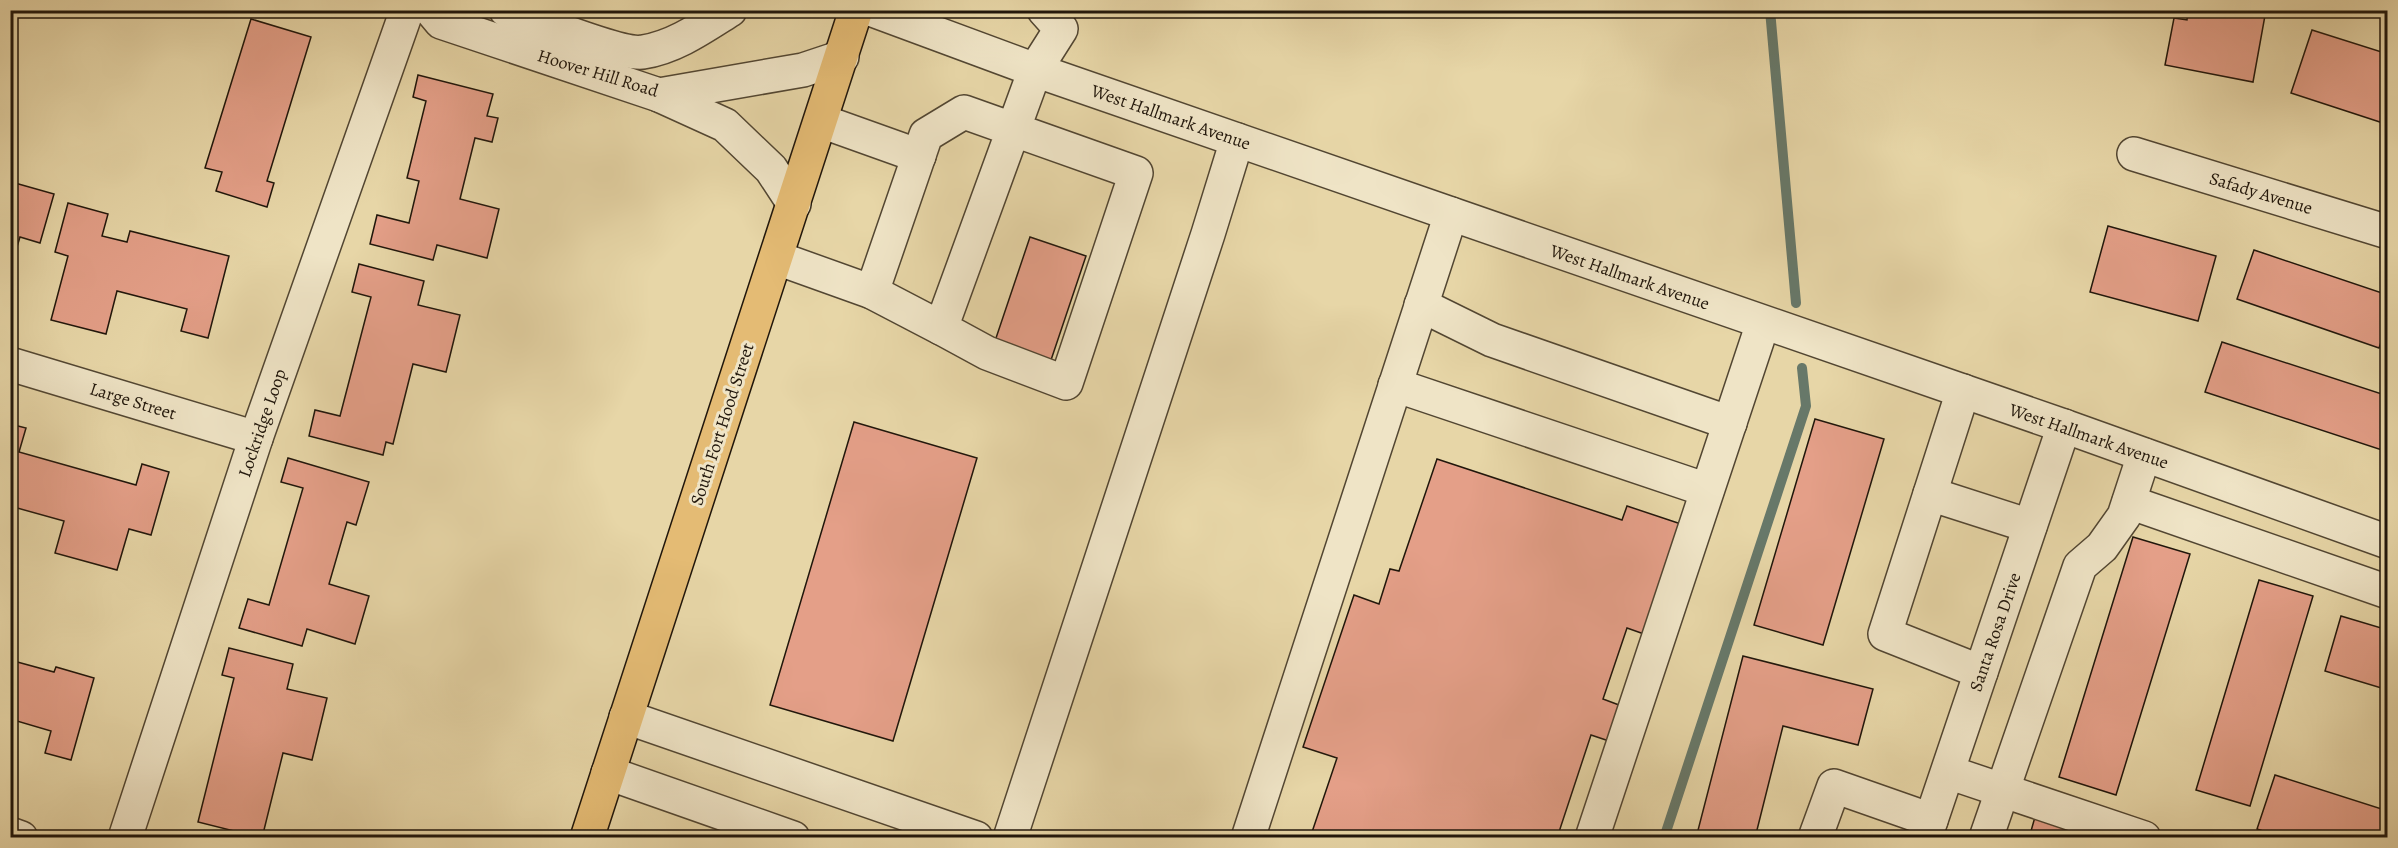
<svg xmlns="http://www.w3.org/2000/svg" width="2398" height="848" viewBox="0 0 2398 848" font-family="Alegreya,serif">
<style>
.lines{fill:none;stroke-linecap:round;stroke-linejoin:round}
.stream{stroke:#677869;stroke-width:10}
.building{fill:#e49f88;stroke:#20160b;stroke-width:1.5}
.minor-casing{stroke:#524632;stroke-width:36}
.major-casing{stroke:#20160b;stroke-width:36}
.minor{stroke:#efe4c6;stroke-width:33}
.major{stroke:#e4bb74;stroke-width:33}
.labels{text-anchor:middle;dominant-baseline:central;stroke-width:6;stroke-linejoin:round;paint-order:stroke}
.street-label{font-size:18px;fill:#20160b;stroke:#efe4c6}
</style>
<rect width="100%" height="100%" fill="#e7d6a7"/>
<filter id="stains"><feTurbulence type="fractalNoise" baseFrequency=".00333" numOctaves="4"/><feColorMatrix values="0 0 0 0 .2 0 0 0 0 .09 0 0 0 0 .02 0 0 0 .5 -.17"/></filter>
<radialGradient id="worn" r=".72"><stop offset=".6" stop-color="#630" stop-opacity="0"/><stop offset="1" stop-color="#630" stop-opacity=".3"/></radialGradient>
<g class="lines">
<g class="stream">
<path d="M1770 10 1796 303"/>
<path d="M1664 838 1806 406 1802 368"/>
</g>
</g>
<g class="building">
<path d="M2188 10H2266L2253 82 2165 65 2174 18 2187 20Z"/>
<path d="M251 19 311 37 267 181 274 183 267 207 216 191 222 172 205 168Z"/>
<path d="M2312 30 2388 54V118L2386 124 2291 93Z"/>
<path d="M418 75 493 94 487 116 498 118 492 142 475 138 460 199 499 209 487 258 437 245 433 260 370 244 377 215 409 223 419 181 407 178 426 101 413 97Z"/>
<path d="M15 183 54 194 40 243 20 237 10 270V200Z"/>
<path d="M68 203 108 214 102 236 127 242 130 231 229 256 208 338 181 331 187 309 117 291 106 334 51 320 68 256 55 252Z"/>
<path d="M2108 226 2216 256 2198 321 2090 292Z"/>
<path d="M1030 237 1086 256 1051 360 995 341Z"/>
<path d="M2254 250 2388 295V322L2379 348 2237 299Z"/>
<path d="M359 264 424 281 418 305 460 315 446 372 413 364 393 444 386 442 383 455 309 436 315 410 340 416 371 297 352 292Z"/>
<path d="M2222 342 2388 396V452L2205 392Z"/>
<path d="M1815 419 1884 439 1823 645 1754 625Z"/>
<path d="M854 422 977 458 893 741 770 705Z"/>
<path d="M10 424 26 428 19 452 136 485 142 464 169 472 151 535 129 529 117 570 55 553 64 521 10 506Z"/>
<path d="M288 458 369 482 356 525 347 522 329 584 369 596 355 644 307 629 302 646 239 628 248 599 269 605 303 488 281 482Z"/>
<path d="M1437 459 1622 520 1627 506 1681 524 1644 634 1627 628 1603 699 1627 708 1615 743 1591 735 1557 838H1310L1337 758 1303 747 1354 595 1379 604 1390 569 1399 571Z"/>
<path d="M2133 537 2190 554 2116 795 2059 777Z"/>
<path d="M2259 580 2313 596 2250 806 2196 790Z"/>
<path d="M2341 616 2388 630V690L2325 671Z"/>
<path d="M229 648 293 664 287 689 327 698 312 760 283 753 262 838 198 822 234 678 222 675Z"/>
<path d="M1743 656 1873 689 1858 745 1783 726 1755 838H1696Z"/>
<path d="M10 660 54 672 56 667 94 678 71 760 45 753 51 731 10 719Z"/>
<path d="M2275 775 2388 811V838H2284L2257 829Z"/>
<path d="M2035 817 2092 838H2029Z"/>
</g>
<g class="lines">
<g class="minor-casing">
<g id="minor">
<path d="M431 10 441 22 659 95 803 70 842 57"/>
<path d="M506 10C532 19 621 56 643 52 675 47 703 27 730 10"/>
<path d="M873 10 1035 70 2064 426 2388 542"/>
<path d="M659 95 725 125 771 169 794 204"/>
<path d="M821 121 919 156"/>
<path d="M2134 154 2388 232"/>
<path d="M777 258 872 292 941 328"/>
<path d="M872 292 926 135 964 112 1136 173 1066 383 987 353 941 328 1035 70 1061 29 1044 10"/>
<path d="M1421 305 1492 340 1730 423"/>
<path d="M10 364 256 438"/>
<path d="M1395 385 1707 490"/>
<path d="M1963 391 1885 634 1981 672"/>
<path d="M1930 494 2030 526"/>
<path d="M2129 502 2388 592"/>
<path d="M626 717 976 838"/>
<path d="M1948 772 2144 838"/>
<path d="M608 773 793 838"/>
<path d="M10 834 21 838"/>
<path d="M125 838 256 438 407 10"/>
<path d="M1010 838 1208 234 1237 140"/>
<path d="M1248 838 1451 214"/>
<path d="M1592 838 1763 323"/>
<path d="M1815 838 1834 786 1931 820"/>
<path d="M1925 838 2064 426"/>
<path d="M1986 838 2080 566 2102 547 2124 516 2144 455"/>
</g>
</g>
<g class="major-casing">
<path id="major" d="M587 838 856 10"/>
</g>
<use href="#minor" class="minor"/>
<use href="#major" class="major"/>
</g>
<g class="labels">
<g class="street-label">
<text transform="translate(598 73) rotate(17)">Hoover Hill Road</text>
<text transform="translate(1171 117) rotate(19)">West Hallmark Avenue</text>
<text transform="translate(2261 193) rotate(17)">Safady Avenue</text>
<text transform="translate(1630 277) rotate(19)">West Hallmark Avenue</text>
<text transform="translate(133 401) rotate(17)">Large Street</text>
<text transform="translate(262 423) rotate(-71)">Lockridge Loop</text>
<text transform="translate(722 424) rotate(-72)">South Fort Hood Street</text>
<text transform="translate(2089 436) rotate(19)">West Hallmark Avenue</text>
<text transform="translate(1995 632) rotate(-71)">Santa Rosa Drive</text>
</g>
</g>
<rect width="2398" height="848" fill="none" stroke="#e7d6a7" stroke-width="36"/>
<rect x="12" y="12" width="2374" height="824" fill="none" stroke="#20160b" stroke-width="3"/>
<rect x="18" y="18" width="2362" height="812" fill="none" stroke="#20160b" stroke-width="1.5"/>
<rect width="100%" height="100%" filter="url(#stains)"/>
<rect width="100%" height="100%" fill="url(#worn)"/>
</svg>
